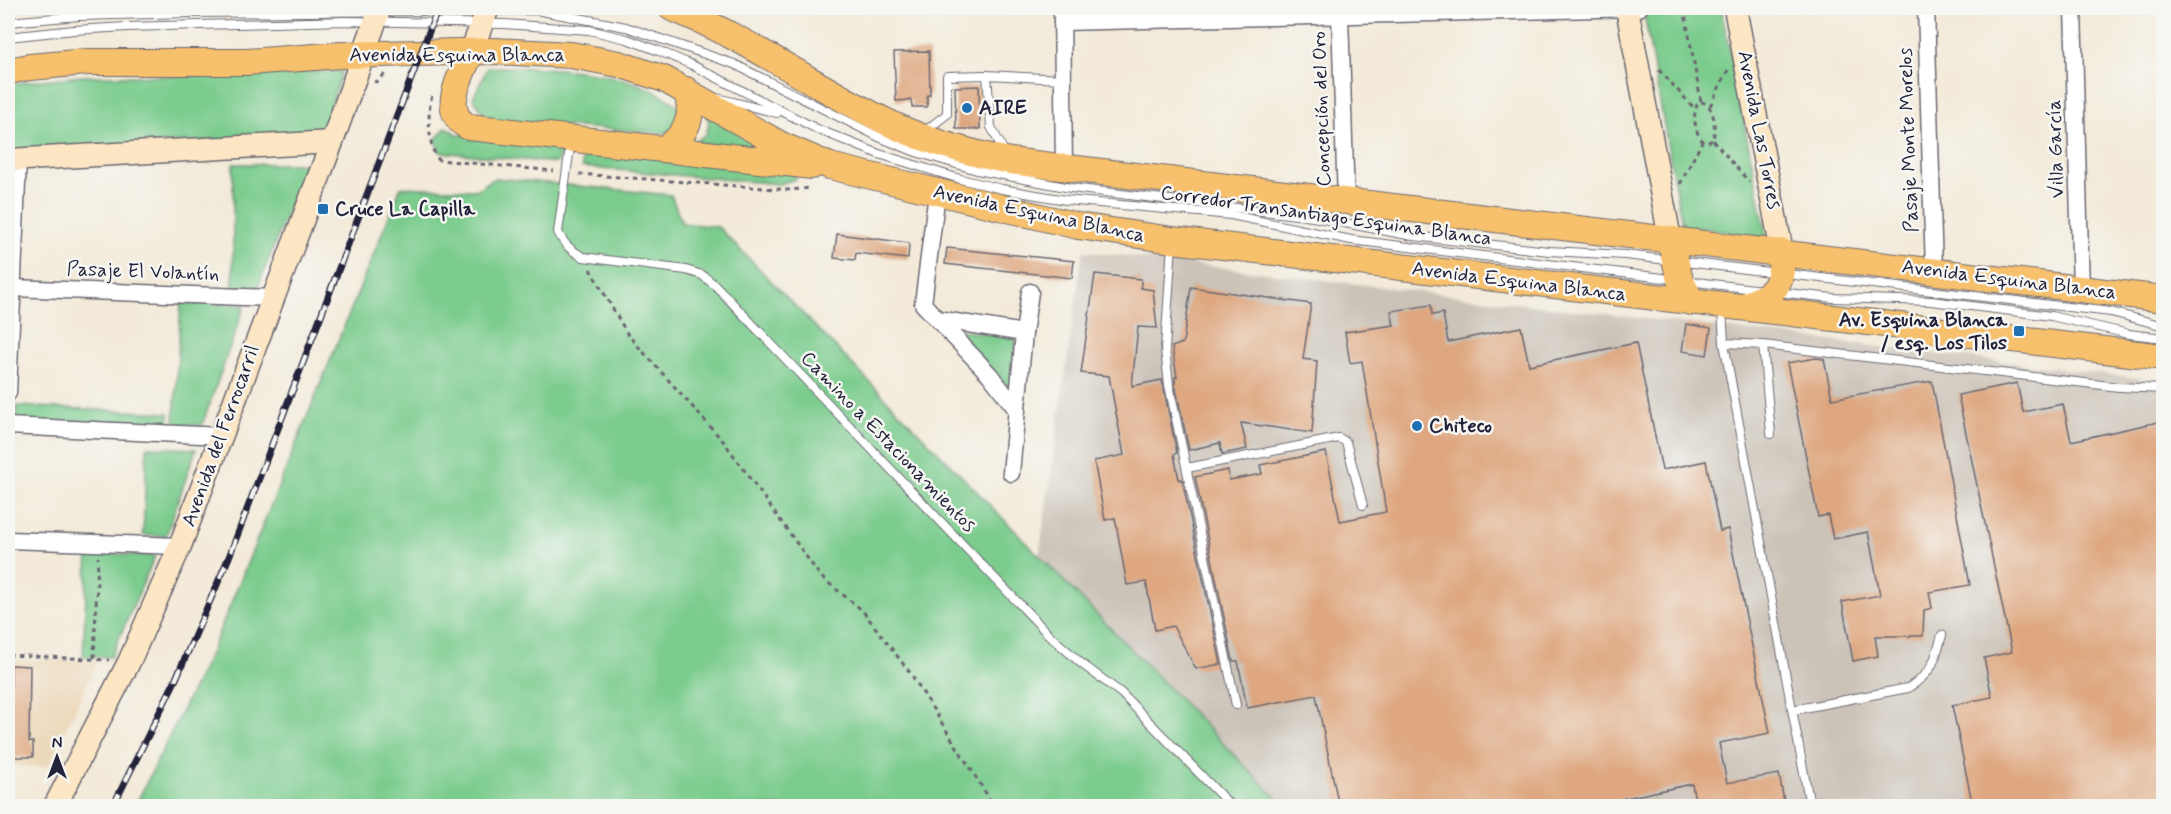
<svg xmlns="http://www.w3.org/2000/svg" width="2171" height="814" viewBox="0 0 2171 814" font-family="Mynerve,sans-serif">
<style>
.built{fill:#ecd8ba}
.industrial{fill:#cbc3b8}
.green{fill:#7bcc8e;stroke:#4e7764;stroke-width:1.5}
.building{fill:#dea780}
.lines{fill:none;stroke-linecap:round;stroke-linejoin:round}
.lane-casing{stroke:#6b6872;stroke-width:10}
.street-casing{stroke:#6b6872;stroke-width:19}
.secondary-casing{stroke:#6b6872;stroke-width:25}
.primary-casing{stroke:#6b6872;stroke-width:28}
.path{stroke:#6b6872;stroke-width:3;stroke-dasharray:4.5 4.5;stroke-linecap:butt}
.lane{stroke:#fff;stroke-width:8}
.street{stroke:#fff;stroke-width:16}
.secondary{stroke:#fce6c4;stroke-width:22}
.primary{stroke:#f7c06c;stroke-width:26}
.rail-casing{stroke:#22223b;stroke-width:7}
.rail{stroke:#f6f6f2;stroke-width:4.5;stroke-dasharray:14;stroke-linecap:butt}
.poi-dot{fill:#1f6fb2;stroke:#f6f6f2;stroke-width:2}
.labels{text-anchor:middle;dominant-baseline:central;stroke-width:5;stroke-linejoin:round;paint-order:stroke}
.street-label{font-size:20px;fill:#22223b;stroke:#f6f6f2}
.poi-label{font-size:20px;font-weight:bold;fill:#22223b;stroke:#f6f6f2;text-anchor:start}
</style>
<rect width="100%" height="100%" fill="#f6f6f2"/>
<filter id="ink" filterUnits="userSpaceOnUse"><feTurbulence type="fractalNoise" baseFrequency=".0167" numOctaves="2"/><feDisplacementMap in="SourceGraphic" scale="12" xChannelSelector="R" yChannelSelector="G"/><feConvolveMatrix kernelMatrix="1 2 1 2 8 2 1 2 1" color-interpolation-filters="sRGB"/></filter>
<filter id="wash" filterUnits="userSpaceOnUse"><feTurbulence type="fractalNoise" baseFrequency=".008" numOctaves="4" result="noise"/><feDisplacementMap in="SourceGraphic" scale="24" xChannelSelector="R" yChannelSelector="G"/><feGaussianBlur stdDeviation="1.35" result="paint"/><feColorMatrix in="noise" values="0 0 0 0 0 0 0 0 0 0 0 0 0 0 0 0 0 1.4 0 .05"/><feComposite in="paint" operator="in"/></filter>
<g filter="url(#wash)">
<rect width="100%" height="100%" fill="#f3ead9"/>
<path class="built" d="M8 660 98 661 48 767 8 766Z"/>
<path class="industrial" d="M1083 251 2163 381V806H1284L1039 556Z"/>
<g class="green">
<path d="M1643 8H1721L1767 238 1682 225Z"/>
<path d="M488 67C547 67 638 67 683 111L673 130 662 133 495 121 483 113 473 98Z"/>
<path d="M342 71 324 128 311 135 8 152V84L80 76H184Z"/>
<path d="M705 112 767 146 763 152 694 142 706 134 709 123Z"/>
<path d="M446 127 457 134 554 143 561 153 557 163 440 152 435 140Z"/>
<path d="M592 148 794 167 796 179 779 184 582 167V160Z"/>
<path d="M233 164H306L258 287H233Z"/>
<path d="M495 178 671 195 682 223 718 227 1284 806H135L211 652 401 187 476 190Z"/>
<path d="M181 302 245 305 202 425 174 424Z"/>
<path d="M954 329 1016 339 1014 393Z"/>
<path d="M17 406 169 413 168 431 16 423Z"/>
<path d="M147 447 196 449 166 536 143 535Z"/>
<path d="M88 553 155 556 111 657 83 656Z"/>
</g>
<g id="blocks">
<g class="building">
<path d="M929 51 930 95H927V107H912L911 100 896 101 894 52Z"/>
<path d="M979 86 980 129H956L955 87Z"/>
<path d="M837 234 909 243 908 259 856 253 855 260 834 258Z"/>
<path d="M947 248 1074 261 1072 278 945 264Z"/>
<path d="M1095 274 1141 279V288L1153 290 1157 328 1138 327 1132 386 1162 380 1177 453 1174 454 1179 480 1182 479 1221 664 1196 669 1173 626 1155 630 1146 582 1127 585 1115 518 1105 520 1094 461 1124 455 1109 376 1081 373Z"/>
<path d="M1191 287 1311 304 1303 359 1317 361 1312 433 1241 423 1247 449 1222 454 1220 443 1189 450 1175 384V377H1177L1172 347 1183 343Z"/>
<path d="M1431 305 1432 315 1443 313 1448 342 1521 327 1529 365 1636 343 1662 470 1706 461 1720 531 1728 529 1770 733 1719 743 1727 783 1779 774 1785 807H1696L1692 784 1584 807H1339L1316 695 1247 708 1238 661H1233L1195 477 1228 470 1229 480 1262 474 1260 465 1326 452 1340 521 1386 512 1362 361 1350 363 1345 332 1394 325 1391 311Z"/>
<path d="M1686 324 1711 328 1707 355 1682 351Z"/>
<path d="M1816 358 1824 359 1832 399 1932 381 1970 585 1929 592 1932 608 1924 610 1923 636H1875L1878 656 1853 661 1842 602 1880 595 1868 532 1833 539 1828 515 1818 517 1787 363Z"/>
<path d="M2017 383 2023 412 2063 404 2071 441 2163 421V763L2159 764 2163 790V807H1973L1952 705 1992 697 1984 658 2012 652 1958 395Z"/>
<path d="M11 665 30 666 29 742H33V757H9L8 728H10Z"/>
</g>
</g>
</g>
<g filter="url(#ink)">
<use href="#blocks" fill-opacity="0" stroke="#6b6872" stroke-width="1.5"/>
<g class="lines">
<g class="lane-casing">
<g id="lane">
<path d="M8 22 79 16 189 13 536 10 626 27 734 64 879 137 916 152 977 170 1071 188 1313 217 1413 236 1549 251 1625 255 2111 312 2164 326"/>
<path d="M8 37 74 30 127 27 345 21 504 24 589 30 627 39 659 51 690 64 817 129 849 142 879 154 960 179 1002 189 1066 200 1231 215 1351 240 1762 290"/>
<path d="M717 98 777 113"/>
<path d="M924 132 947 114V76L987 75"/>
<path d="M571 140 558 232C564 245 571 250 583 257L686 270 702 275 716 286 1049 635 1082 664 1121 693 1231 806"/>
<path d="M1006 155 991 127 987 75 1062 79"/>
<path d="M1172 244 1165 349 1169 385 1236 705"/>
<path d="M1777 292 1833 298 1931 301 2051 316 2129 334 2164 338"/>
<path d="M1722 308 1724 343 1810 806"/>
<path d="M1724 343 1763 345 2119 387 2164 389"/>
<path d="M1763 345 1771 434"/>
<path d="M1187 468 1339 438 1346 442 1363 505"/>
<path d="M1793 710 1908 688C1933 672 1934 663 1942 635"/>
</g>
</g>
<g class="street-casing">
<g id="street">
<path d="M1062 8 1064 168"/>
<path d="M1926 8 1934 271"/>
<path d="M2073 8 2081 289"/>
<path d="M1340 15 1346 202"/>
<path d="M1062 22 1639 8"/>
<path d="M937 193 923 304 990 375 1017 410"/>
<path d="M12 288 272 298"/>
<path d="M937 319 1024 333"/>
<path d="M8 393 18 160"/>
<path d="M8 426 222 436"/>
<path d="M1011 473 1024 333 1030 292"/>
<path d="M8 540 180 546"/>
</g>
</g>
<g class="secondary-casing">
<g id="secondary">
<path d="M1627 8 1670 239"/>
<path d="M1735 8 1782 252"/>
<path d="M471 52 488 8"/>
<path d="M8 160 332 142"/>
<path d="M55 806 129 662 180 546 332 142 380 8"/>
</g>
</g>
<g class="primary-casing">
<g id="primary">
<path d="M672 8C750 39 819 90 895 126 932 143 970 153 1010 161L2164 299"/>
<path d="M471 52C462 74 438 112 469 127L812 166"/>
<path d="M8 71 30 67 87 62H247L342 55 495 51 571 55 619 64 664 79 783 146 830 166 1078 226 1172 240 2164 357"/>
<path d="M667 148C688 132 695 115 686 90"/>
<path d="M1670 239 1680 280 1692 302"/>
<path d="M1741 307C1774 295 1782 289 1782 252"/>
</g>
</g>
<g class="path">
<path d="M1684 8 1701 102"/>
<path d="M1659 70 1695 109"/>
<path d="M374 82 378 81 385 74"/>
<path d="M432 96C427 109 428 150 439 160L554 171"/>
<path d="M1701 102C1715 104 1716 128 1713 140L1706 143C1695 138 1692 115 1697 105Z"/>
<path d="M1710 106 1728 70"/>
<path d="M1713 140 1749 182"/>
<path d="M579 174 790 190 811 188"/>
<path d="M1680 184 1702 142"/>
<path d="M590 269 628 335 724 442 821 577 862 610 911 674 994 806"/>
<path d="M8 655 109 660"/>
<path d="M94 658 98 557"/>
</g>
<use href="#lane" class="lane"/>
<use href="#street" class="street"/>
<use href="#secondary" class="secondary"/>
<use href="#primary" class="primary"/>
<g class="rail-casing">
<path id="rail" d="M113 806 175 681 229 557 438 8"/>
</g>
<use href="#rail" class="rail"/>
</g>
</g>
<g class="poi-dot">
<circle cx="967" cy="108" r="6"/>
<rect x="317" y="203" width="12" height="12" rx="3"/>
<rect x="2013" y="325" width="12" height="12" rx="3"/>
<circle cx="1417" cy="426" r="6"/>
</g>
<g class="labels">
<g class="street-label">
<text x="457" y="55">Avenida Esquina Blanca</text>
<text transform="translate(1322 109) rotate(-92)">Concepción del Oro</text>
<text transform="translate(1759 130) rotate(79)">Avenida Las Torres</text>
<text transform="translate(1909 140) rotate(-92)">Pasaje Monte Morelos</text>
<text transform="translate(2056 149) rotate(-92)">Villa García</text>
<text transform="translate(1039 214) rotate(12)">Avenida Esquina Blanca</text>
<text transform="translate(1326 216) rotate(8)">Corredor Transantiago Esquina Blanca</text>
<text transform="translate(143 272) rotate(2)">Pasaje El Volantín</text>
<text transform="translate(2009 280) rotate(7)">Avenida Esquina Blanca</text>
<text transform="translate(1519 282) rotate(7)">Avenida Esquina Blanca</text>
<text transform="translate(221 436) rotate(-70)">Avenida del Ferrocarril</text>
<text transform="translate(888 442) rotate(46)">Camino a Estacionamientos</text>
</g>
<g class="poi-label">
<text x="979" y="108">AIRE</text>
<text x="335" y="209">Cruce La Capilla</text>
<text x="2007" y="320" text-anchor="end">Av. Esquina Blanca<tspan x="2007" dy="23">/ esq. Los Tilos</tspan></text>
<text x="1429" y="426">Chiteco</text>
</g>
</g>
<rect width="2171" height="814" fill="none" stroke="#f6f6f2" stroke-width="30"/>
<g transform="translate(57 757)" stroke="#f6f6f2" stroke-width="4.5" paint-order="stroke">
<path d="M0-4.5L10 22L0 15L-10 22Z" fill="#22223b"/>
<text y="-9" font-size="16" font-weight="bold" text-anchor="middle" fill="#22223b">N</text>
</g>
</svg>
